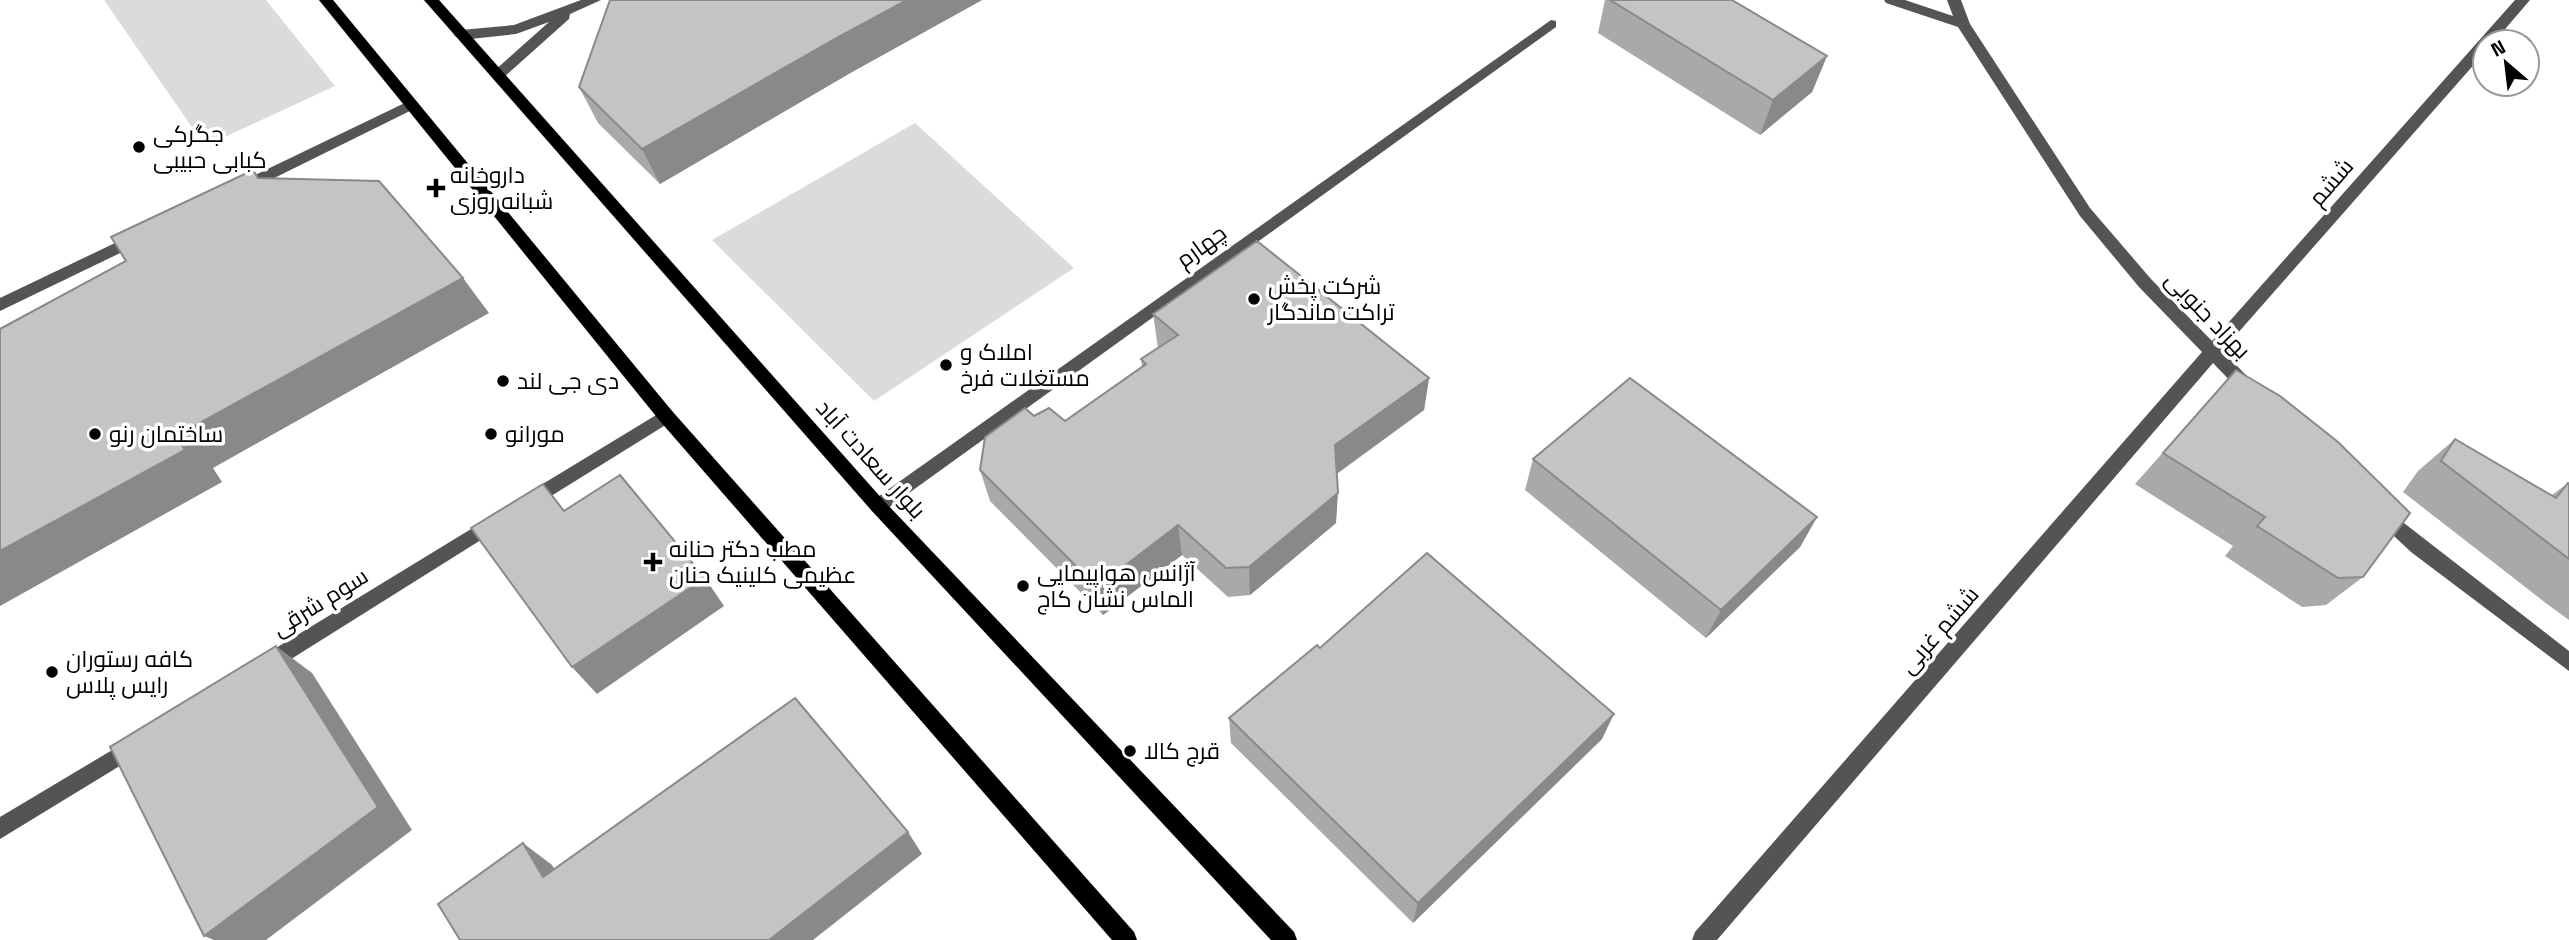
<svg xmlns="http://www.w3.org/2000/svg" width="2569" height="940" viewBox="0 0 2569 940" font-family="'Space Grotesk',Cairo,sans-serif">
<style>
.green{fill:#dbdbdb}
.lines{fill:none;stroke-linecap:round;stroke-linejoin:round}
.major-casing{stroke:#dbdbdb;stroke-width:1}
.minor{fill:#545454;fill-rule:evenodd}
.major{fill:#000;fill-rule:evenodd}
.wall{fill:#a9a9a9}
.shaded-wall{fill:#898989}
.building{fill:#c4c4c4;stroke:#898989;stroke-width:2}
.poi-dot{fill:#000;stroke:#fff;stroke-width:2.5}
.labels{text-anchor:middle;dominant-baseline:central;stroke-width:7;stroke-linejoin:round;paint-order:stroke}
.poi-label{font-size:23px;fill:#000;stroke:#fff;text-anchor:start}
.street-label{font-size:23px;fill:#000;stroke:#fff}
</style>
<rect width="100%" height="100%" fill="#fff"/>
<g class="green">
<path d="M104 0H266L335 86 205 146Z"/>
<path d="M915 123 1074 268 874 401 712 240Z"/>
</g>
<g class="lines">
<g class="major-casing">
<g id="major">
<path d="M319 0H333L672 411 1134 932 1137 940H1112L660 421Z"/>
<path d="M424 0H439L884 501 1294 932 1297 940H1271L872 511Z"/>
</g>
</g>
<g class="minor">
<path d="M581 0H601L570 14 569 19 503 78 498 80 491 75 493 72 549 22 516 34 461 40 454 35 461 30 514 25Z"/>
<path d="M1884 0H1905L1953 16 1947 0H1961L1970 24 2090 208 2151 279 2212 341 2515 0H2530L2494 42H2485V52L2222 351 2255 384 2257 389 2255 394H2243L2213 363 1717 940H1692L1695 932 2202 352 2139 287 2080 216 1958 27 1886 3Z"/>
<path d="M1551 20 1556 21V27L884 511 878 514 872 511 869 506 872 501Z"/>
<path d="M411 100 418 105 416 108 244 193H234L231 189 234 185Z"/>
<path d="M138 232 143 234 146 238 143 242 0 311V298Z"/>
<path d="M666 409 672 411 675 416 672 421 535 506 529 508 523 506 520 501 523 496Z"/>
<path d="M2382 506 2569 651V671L2411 552 2376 519 2373 514 2376 509Z"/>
<path d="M494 515 500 518 503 523 500 528 272 671 265 674 258 671 255 665 258 659Z"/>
<path d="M134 737 141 739 144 746 141 753 0 839V817Z"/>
</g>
<use href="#major" class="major"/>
</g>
<g class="wall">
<path d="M610 0H982L852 72 660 184 598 123 579 87Z"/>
<path d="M1605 0H1732L1827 56 1812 92 1760 135 1598 33Z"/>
<path d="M1153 314 1429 378 1424 410 1337 474 1336 523 1250 595 1228 597 1182 555 1103 615 990 501 980 470 1034 416 1065 421 1142 367 1141 359 1158 348Z"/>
<path d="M2236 370 2363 577 2326 605 2302 607 2225 556 2233 546 2135 484Z"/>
<path d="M2455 439 2552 495 2568 483 2569 484V620L2547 604 2403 492 2418 471Z"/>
<path d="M1533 459 1817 517 1800 547 1706 638 1525 490Z"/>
<path d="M1320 648 1602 739 1413 923 1231 743 1229 718Z"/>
</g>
<g class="shaded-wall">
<path d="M907 0H982L852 72 660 184 642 149 840 36Z"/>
<path d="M1827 56 1812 92 1760 135 1773 100Z"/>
<path d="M463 278 489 313 213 468 222 482 0 606V551L176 436Z"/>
<path d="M1429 378 1424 410 1333 476 1335 445Z"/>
<path d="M1338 493 1336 523 1250 595 1249 567Z"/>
<path d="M1817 517 1800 547 1706 638 1721 610Z"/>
<path d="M1178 525 1182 555 1103 615 1097 587Z"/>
<path d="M705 578 724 606 597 694 572 667Z"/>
<path d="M276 646 312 673 412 830 266 940H214L204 936Z"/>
<path d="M1614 714 1602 739 1413 923 1418 903Z"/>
<path d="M908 832 922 854 813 940H769Z"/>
<path d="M523 843 552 865 572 898 543 877Z"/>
</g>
<g class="building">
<path d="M610 0H907L840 36 642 149 579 87Z"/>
<path d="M1610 0H1732L1827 56 1773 100Z"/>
<path d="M253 170 258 178 379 181 463 278 176 436 185 450 0 551V329L126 261 111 237Z"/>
<path d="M1257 241 1429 378 1335 445 1338 493 1249 567 1226 568 1178 525 1097 587 980 470 985 437 1025 408 1034 416 1049 408 1065 421 1146 364 1141 359 1178 335 1153 314Z"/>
<path d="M2236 370 2280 396 2338 442 2410 513 2363 577 2338 578 2257 526 2265 517 2163 453Z"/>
<path d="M1630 378 1817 517 1721 610 1533 459Z"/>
<path d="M2455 439 2556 498 2568 483 2569 484V559L2441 461Z"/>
<path d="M620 475 705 578 572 667 471 528 543 484 564 511Z"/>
<path d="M1427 553 1614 714 1418 903 1229 718 1317 645 1320 648Z"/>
<path d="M276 646 378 807 204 936 110 747Z"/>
<path d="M795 698 908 832 769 940H460L438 904 523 843 543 877Z"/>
</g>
<g class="poi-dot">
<circle cx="139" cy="147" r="7"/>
<path d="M432.5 177.5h7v7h7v7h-7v7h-7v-7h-7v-7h7z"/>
<circle cx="1254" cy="299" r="7"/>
<circle cx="946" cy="365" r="7"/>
<circle cx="503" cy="381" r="7"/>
<circle cx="95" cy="434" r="7"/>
<circle cx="491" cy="434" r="7"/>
<path d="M649.5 551.5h7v7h7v7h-7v7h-7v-7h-7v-7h7z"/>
<circle cx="1023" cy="586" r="7"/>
<circle cx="52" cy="672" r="7"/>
<circle cx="1130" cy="751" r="7"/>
</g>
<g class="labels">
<g class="poi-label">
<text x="153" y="134">جگرکی<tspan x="153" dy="26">کبابی حبیبی</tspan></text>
<text x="450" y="175">داروخانه<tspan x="450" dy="26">شبانه روزی</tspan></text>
<text x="1268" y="286">شرکت پخش<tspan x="1268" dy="26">تراکت ماندگار</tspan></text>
<text x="960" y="352">املاک و<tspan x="960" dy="26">مستغلات فرخ</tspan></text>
<text x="517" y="381">دی جی لند</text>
<text x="109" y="434">ساختمان رنو</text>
<text x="505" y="434">مورانو</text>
<text x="669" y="549">مطب دکتر حنانه<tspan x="669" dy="26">عظیمی کلینیک حنان</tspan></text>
<text x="1037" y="573">آژانس هواپیمایی<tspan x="1037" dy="26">الماس نشان کاج</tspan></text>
<text x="66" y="659">کافه رستوران<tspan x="66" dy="26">رایس پلاس</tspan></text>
<text x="1144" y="751">قرج کالا</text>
</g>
<g class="street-label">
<text transform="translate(2331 182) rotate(-49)">ششم</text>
<text transform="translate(1201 246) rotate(-36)">چهارم</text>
<text transform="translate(2208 315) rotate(46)">بهزاد جنوبی</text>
<text transform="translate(871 459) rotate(48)">بلوار سعادت آباد</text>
<text transform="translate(320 602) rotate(-32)">سوم شرقی</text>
<text transform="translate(1939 630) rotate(-49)">ششم غربی</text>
</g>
</g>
<g transform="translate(2506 63) rotate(332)"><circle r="33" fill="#ffffff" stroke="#999999" stroke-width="2"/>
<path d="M0-5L12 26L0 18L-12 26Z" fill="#000000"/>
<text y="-10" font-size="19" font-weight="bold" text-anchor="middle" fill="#000000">N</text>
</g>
</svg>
